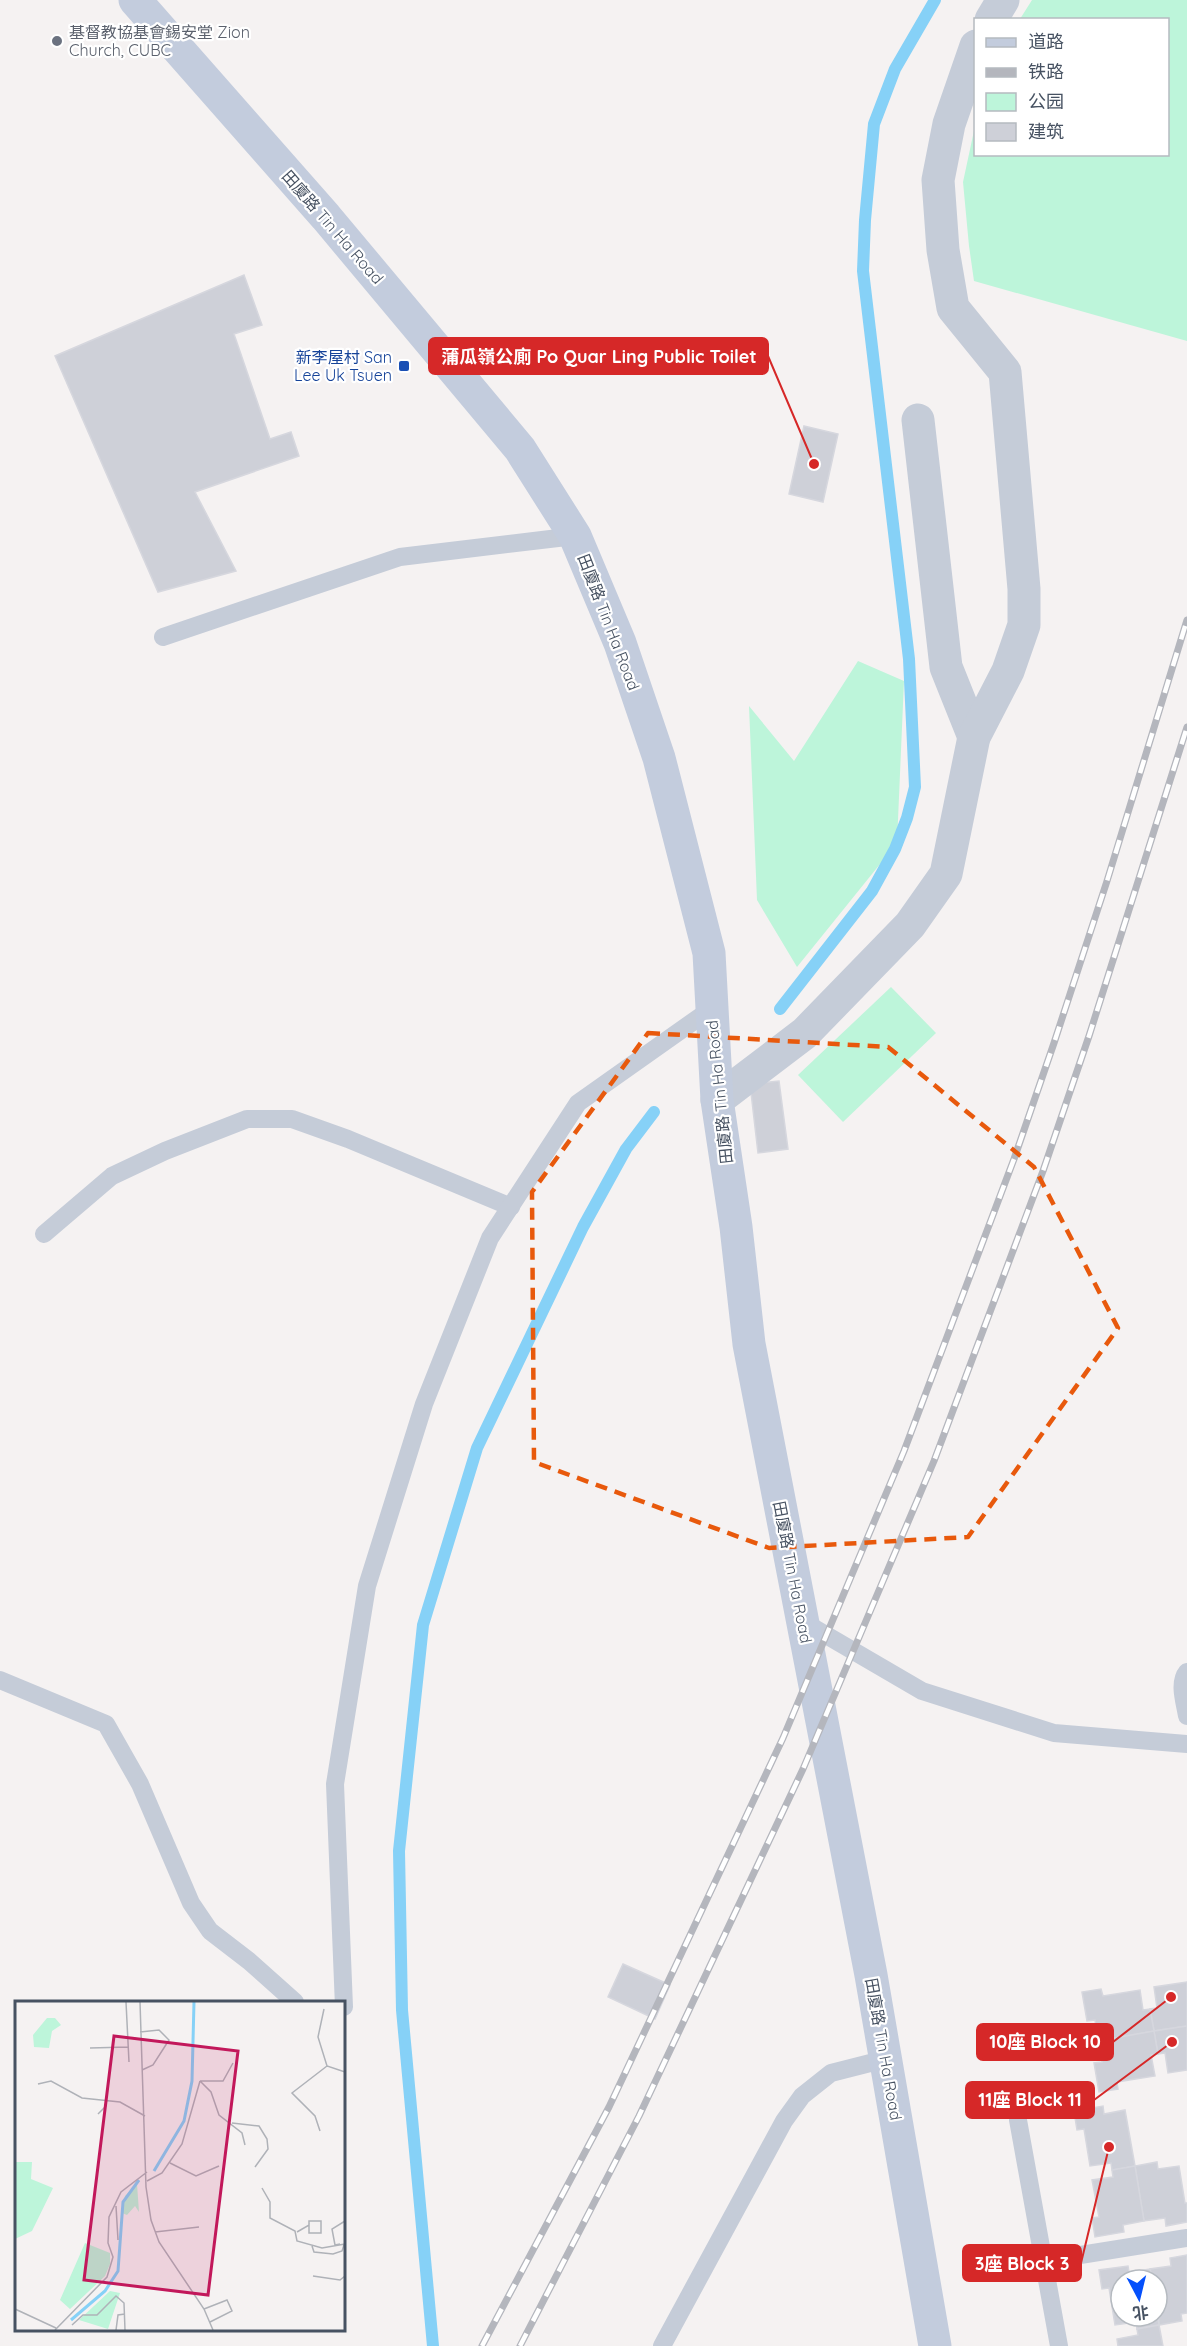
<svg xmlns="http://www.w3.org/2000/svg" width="1187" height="2346" viewBox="0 0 1187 2346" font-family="Quicksand,'Noto Sans SC',sans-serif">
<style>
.green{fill:#bdf5da}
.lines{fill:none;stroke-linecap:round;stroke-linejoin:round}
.stream{stroke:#86d1f7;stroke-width:12}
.building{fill:#ced0d8;stroke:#d6d7de;stroke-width:1.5}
.lane{stroke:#c5ccd8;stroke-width:18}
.street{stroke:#c5ccd8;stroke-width:33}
.secondary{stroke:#c3ccdd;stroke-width:33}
.rail-casing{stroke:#b4b6bd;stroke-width:7}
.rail{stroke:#fff;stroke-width:4.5;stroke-dasharray:14;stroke-linecap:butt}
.marked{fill:none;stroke:#e8590c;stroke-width:4.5;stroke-dasharray:12 8;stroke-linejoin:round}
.worship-dot{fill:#6b7280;stroke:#fff;stroke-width:2}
.transit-dot{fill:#1a4fb4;stroke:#fff;stroke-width:2}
.labels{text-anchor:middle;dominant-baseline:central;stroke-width:4.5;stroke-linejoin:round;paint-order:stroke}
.worship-label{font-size:16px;fill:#5b616d;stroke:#fff;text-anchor:start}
.street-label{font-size:16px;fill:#475262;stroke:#fff}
.transit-label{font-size:16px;fill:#164399;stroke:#fff;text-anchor:end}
.inset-river{fill:none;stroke:#86d1f7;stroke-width:3}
.inset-road{fill:none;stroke:#afb2b8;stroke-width:1.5}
.view{fill:#c2185b;fill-opacity:0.15;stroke:#c2185b;stroke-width:3}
.inset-edge{fill:none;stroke:#475262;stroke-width:3}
.leader{fill:none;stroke:#d62828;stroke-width:2}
.callout-dot{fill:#d62828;stroke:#fff;stroke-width:2}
.callout{fill:#d62828;stroke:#d62828;stroke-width:2}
.callout-label{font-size:18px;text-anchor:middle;font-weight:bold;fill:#fff}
</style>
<rect width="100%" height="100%" fill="#f5f2f2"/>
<g class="green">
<path d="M1032 0H1187V341L974 281 969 246 963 182 975 126 976 154H1168V20L1020 19Z"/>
<path d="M858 661 904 681 897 843 797 967 757 900 749 706 794 761Z"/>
<path d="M891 987 936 1033 843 1122 798 1075Z"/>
</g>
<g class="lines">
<g class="stream">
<path d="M780 1009 872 891 895 849 907 818 915 787 909 659 863 271 865 220 874 124 895 69 935 0"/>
<path d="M433 2346 402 2010 399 1851 423 1625 477 1448 583 1227 626 1149 654 1112"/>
</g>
</g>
<g class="building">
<path d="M244 275 262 325 234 334 270 439 291 432 299 456 195 492 236 571 158 592 55 356Z"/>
<path d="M804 426 838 434 823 502 789 494Z"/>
<path d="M779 1081 788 1149 758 1153 750 1084Z"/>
<path d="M623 1964 670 1985 655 2019 608 1997Z"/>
<path d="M1187 1982V2026L1154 2031 1150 2009 1157 2008 1154 1987Z"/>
<path d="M1101 1989 1103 1996 1140 1990 1143 2010 1150 2009 1154 2031 1098 2041 1095 2020 1087 2021 1082 1992Z"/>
<path d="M1187 2026V2070L1168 2073 1165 2053 1158 2054 1154 2031Z"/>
<path d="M1154 2031 1158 2054 1151 2055 1155 2076 1117 2082 1118 2089 1099 2092 1094 2063 1102 2062 1098 2041Z"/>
<path d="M1103 2106 1104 2114 1125 2110 1135 2166 1112 2170 1111 2163 1090 2166 1084 2129 1077 2130 1074 2111Z"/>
<path d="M1157 2162 1158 2169 1179 2166 1185 2203H1187V2222L1166 2226 1165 2218 1144 2221 1135 2166Z"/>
<path d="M1135 2166 1144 2221 1123 2225 1124 2232 1095 2237 1092 2218 1099 2217 1092 2180 1113 2177 1112 2170Z"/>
<path d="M1187 2255V2313L1181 2314 1182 2321 1159 2325 1157 2280H1152L1150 2269 1171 2266 1170 2258Z"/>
<path d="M1128 2266 1129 2272 1150 2269 1152 2280H1121V2316H1157V2312L1159 2325 1137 2329 1136 2322 1115 2325 1109 2288 1102 2289 1099 2270Z"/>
<path d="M1159 2325 1163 2346H1118L1117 2339 1138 2335 1137 2329Z"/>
</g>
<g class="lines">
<g class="lane">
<path d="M163 637 400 557 575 536"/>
<path d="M44 1234 112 1176 165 1151 247 1119H292L348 1139 511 1207"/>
<path d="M802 1621 922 1691 1054 1733 1187 1744"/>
<path d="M1187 1672C1178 1683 1185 1703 1187 1716"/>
<path d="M0 1680 106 1724 140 1784 191 1903 210 1931 249 1961 295 2002"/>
<path d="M344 2007 335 1784 367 1586 424 1404 490 1238 578 1103 711 1009"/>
<path d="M1018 2120 1059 2346"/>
<path d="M1043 2261 1187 2238"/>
<path d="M662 2346 784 2121 802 2096 831 2073 886 2059"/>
</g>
<g class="street">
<path d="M991 20 1003 0"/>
<path d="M918 420 946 667 974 737"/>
<path d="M717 1100 805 1033 910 925 946 874 974 737 1008 671 1024 625V589L1005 372 953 308 943 250 938 180 949 124 976 46"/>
</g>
<path class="secondary" d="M135 0 326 217 520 449 575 536 620 643 659 758 709 953 717 1100 736 1227 749 1344 871 1975 935 2346"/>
<g class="rail-casing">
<g id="rail">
<path d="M482 2346 609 2107 783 1738 904 1451 1014 1159 1054 1043 1107 881 1187 620"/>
<path d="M520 2346 639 2116 803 1769 934 1461 1043 1171 1089 1036 1187 727"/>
</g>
</g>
<use href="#rail" class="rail"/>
</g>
<path class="marked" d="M648 1033 888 1047 1034 1167 1118 1328 968 1537 769 1548 534 1462 532 1192Z"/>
<circle class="worship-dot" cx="57" cy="41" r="6"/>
<rect class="transit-dot" x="398" y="360" width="12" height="12" rx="3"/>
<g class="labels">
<g class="worship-label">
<text x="69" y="32">基督教協基會錫安堂 Zion<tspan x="69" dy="18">Church, CUBC</tspan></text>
</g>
<g class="street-label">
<text transform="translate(333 227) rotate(49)">田廈路 Tin Ha Road</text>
<text transform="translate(609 622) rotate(69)">田廈路 Tin Ha Road</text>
<text transform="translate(719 1092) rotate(-96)">田廈路 Tin Ha Road</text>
<text transform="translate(793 1572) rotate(79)">田廈路 Tin Ha Road</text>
<text transform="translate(884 2049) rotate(80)">田廈路 Tin Ha Road</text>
</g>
<g class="transit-label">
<text x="392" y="357">新李屋村 San<tspan x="392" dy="18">Lee Uk Tsuen</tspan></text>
</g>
</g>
<g transform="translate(15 2001)">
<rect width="330" height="330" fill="#f5f2f2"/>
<path d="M32 17H40L46 24 37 30 34 47 19 46 18 34ZM0 161H17L16 178 38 187 17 230 0 238ZM122 183 124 211 120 205 112 214 107 212 110 195ZM70 242 95 252V263L90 275 55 308 45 299ZM95 290 105 292 93 328 64 319Z" fill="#bdf5da"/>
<path class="inset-river" d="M139 170 169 120 177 80 179 1M56 319 90 290 103 270 108 201 124 179"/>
<path class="inset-road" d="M111 1 114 61M125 1 131 186 136 219 144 241 189 308 198 329M309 8 303 36 312 65 330 71M125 31 144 29 154 39 138 64 127 69M75 47 113 46M185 80 196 91 204 114 227 132 230 144M185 80H208L218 62M23 83 36 80 67 97 105 101 130 115M83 113 91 105V98M217 122 244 125 252 138 253 148 240 166M305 130 300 115 277 92 312 65M155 162 181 175 204 165M132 180 147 172 167 143 185 80M247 187 255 201V217L280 230 282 240 307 247 330 243M101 205 103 239M140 231 184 226M282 231 294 224V232H306V220H294V224M325 243 320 244 317 228 330 220M297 245 299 251 318 253 327 250 329 244M298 275 325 279 330 275M0 308 41 327M189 308 212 299 217 310 195 321M57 324 68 314H82L101 295 109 302 110 329M40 329 92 276 98 256 93 242 94 216 106 191 132 171M101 329 103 314 110 313"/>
<path class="view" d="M99 35 223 50 193 294 69 279Z"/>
<rect width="330" height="330" class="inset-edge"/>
</g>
<path class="leader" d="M814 464L768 356M1171 1997L1113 2042M1172 2042L1094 2100M1109 2147L1081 2263"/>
<g class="callout-dot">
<circle cx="814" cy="464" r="6"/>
<circle cx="1171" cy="1997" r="6"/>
<circle cx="1172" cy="2042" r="6"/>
<circle cx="1109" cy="2147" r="6"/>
</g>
<g class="callout">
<rect x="429" y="338" width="339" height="36" rx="6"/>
<rect x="977" y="2024" width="136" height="36" rx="6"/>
<rect x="966" y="2082" width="128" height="36" rx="6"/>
<rect x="963" y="2245" width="118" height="36" rx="6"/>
</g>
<g class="callout-label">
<text x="599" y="363">蒲瓜嶺公廁 Po Quar Ling Public Toilet</text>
<text x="1045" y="2048">10座 Block 10</text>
<text x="1030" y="2106">11座 Block 11</text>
<text x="1022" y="2270">3座 Block 3</text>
</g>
<rect x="974" y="18" width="195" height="138" fill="#ffffff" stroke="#b5bac0" stroke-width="1.5"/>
<rect x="986" y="38" width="30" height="9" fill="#c3ccdd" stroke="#b5bac0" stroke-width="1.5"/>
<text x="1028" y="48" font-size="18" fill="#475262">道路</text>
<rect x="986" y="68" width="30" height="9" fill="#b4b6bd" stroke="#b5bac0" stroke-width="1.5"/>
<text x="1028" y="78" font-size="18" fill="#475262">铁路</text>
<rect x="986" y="93" width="30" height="18" fill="#bdf5da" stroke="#b5bac0" stroke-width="1.5"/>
<text x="1028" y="108" font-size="18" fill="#475262">公园</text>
<rect x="986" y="123" width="30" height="18" fill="#ced0d8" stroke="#b5bac0" stroke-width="1.5"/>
<text x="1028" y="138" font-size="18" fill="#475262">建筑</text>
<g transform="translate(1139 2298) rotate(173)"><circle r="28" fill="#ffffff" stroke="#b5bac0" stroke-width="1.5"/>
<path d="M0-4.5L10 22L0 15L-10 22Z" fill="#0550fc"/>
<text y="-9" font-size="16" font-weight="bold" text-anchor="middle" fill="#475262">北</text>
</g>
</svg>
